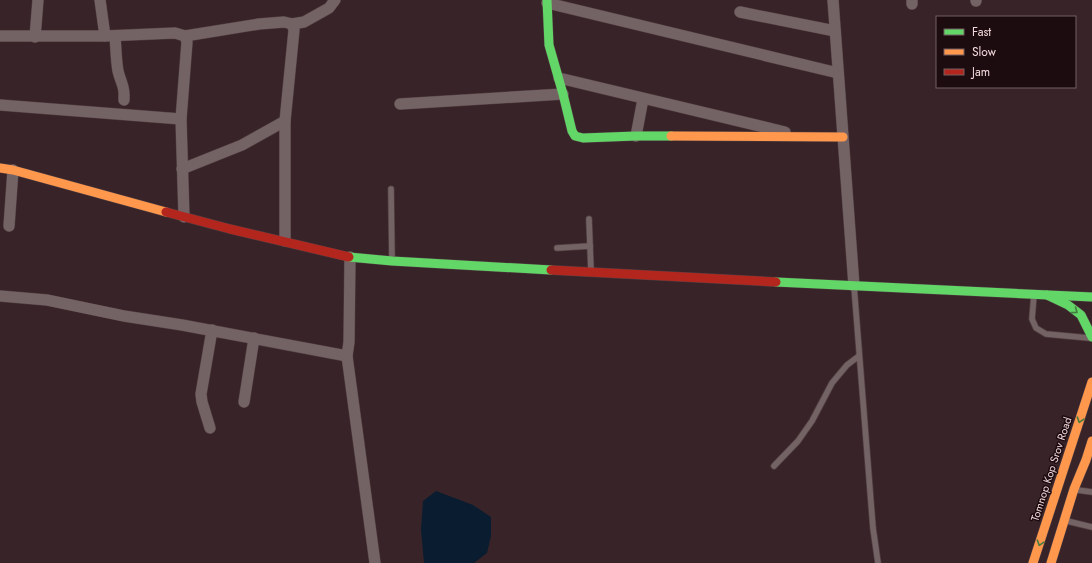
<svg xmlns="http://www.w3.org/2000/svg" width="1092" height="563" viewBox="0 0 1092 563" font-family="Jost,sans-serif">
<style>
.water{fill:#0a1c2f}
.lines{fill:none;stroke-linecap:round;stroke-linejoin:round}
.lane-casing{stroke:#513f43;stroke-width:7}
.street-casing{stroke:#513f43;stroke-width:12}
.fast-casing{stroke:#513f43;stroke-width:10}
.slow-casing{stroke:#513f43;stroke-width:10}
.jam-casing{stroke:#513f43;stroke-width:10}
.lane{stroke:#746365;stroke-width:5.5}
.street{stroke:#746365;stroke-width:11}
.fast{stroke:#63d668;stroke-width:9}
.slow{stroke:#ff974d;stroke-width:9}
.jam{stroke:#b3261e;stroke-width:9}
.oneway{stroke:#447b40}
.labels{text-anchor:middle;dominant-baseline:central;stroke-width:3;stroke-linejoin:round;paint-order:stroke}
.street-label{font-size:11px;fill:#f4dade;stroke:#1d0c0f}
</style>
<rect width="100%" height="100%" fill="#382428"/>
<path class="water" d="M436 491 473 505 491 517V536L487 553 474 563H424L421 530 423 501Z"/>
<g class="lines">
<g class="lane-casing">
<g id="lane">
<path d="M391 189 392 261"/>
<path d="M589 219 591 271"/>
<path d="M557 248 590 246"/>
<path d="M854 286 873 528 878 563"/>
<path d="M1034 294 1032 319 1036 328 1046 334 1089 338"/>
<path d="M774 466 798 441 812 421 832 383 847 365 859 356"/>
<path d="M1077 490 1092 492"/>
<path d="M1067 521 1092 527"/>
</g>
</g>
<g class="street-casing">
<g id="street">
<path d="M100 0 105 36"/>
<path d="M833 0 854 286"/>
<path d="M912 0V4"/>
<path d="M976 0V1"/>
<path d="M547 3 838 73"/>
<path d="M740 12 835 31"/>
<path d="M0 36H105L175 33 185 36 259 24 284 22 292 24 304 22 329 8 335 0"/>
<path d="M115 36C116 48 116 60 118 71 121 84 125 85 124 100"/>
<path d="M35 37 38 0"/>
<path d="M559 78 785 132"/>
<path d="M400 104 563 94"/>
<path d="M0 105 181 119"/>
<path d="M636 136 643 99"/>
<path d="M182 169 242 145 285 121"/>
<path d="M184 217 181 119 187 42 185 36"/>
<path d="M9 226 13 170"/>
<path d="M285 241V121L294 30 292 24"/>
<path d="M350 257 349 342 347 356 375 563"/>
<path d="M0 296 47 300 124 316 182 325 347 356"/>
<path d="M244 402 254 338"/>
<path d="M210 428 202 402 201 394 212 330"/>
</g>
</g>
<g class="fast-casing">
<g id="fast">
<path d="M547 0 549 45 563 94 572 131 575 136 583 138 636 136H671"/>
<path d="M349 257 392 261 551 270"/>
<path d="M776 282 1092 297"/>
<path d="M1047 295 1068 305 1081 315 1092 337"/>
</g>
</g>
<g class="slow-casing">
<g id="slow">
<path d="M671 136 843 137"/>
<path d="M0 168 13 170 166 212"/>
<path d="M1033 563 1092 382"/>
<path d="M1051 563 1074 489 1086 460 1092 441"/>
</g>
</g>
<g class="jam-casing">
<g id="jam">
<path d="M166 212 230 229 349 257"/>
<path d="M551 270 776 282"/>
</g>
</g>
<use href="#lane" class="lane"/>
<use href="#street" class="street"/>
<use href="#fast" class="fast"/>
<use href="#slow" class="slow"/>
<use href="#jam" class="jam"/>
</g>
<defs><path id="oneway-chevron" d="M-2-3.5L2.5 0L-2 3.5" fill="none" stroke-width="1.6" stroke-linecap="round" stroke-linejoin="round"/></defs>
<g class="oneway">
<use href="#oneway-chevron" transform="translate(1075 311) rotate(37)"/>
<use href="#oneway-chevron" transform="translate(1080 420) rotate(108)"/>
<use href="#oneway-chevron" transform="translate(1040 543) rotate(108)"/>
</g>
<g class="labels">
<g class="street-label">
<text transform="translate(1051 469) rotate(-72)">Tomnop Kop Srov Road</text>
</g>
</g>
<rect x="936" y="16" width="140" height="72" fill="#1d0c0f" stroke="#735e62"/>
<rect x="944" y="29" width="20" height="6" fill="#63d668" stroke="#735e62"/>
<text x="972" y="36" font-size="12" fill="#f4dade">Fast</text>
<rect x="944" y="49" width="20" height="6" fill="#ff974d" stroke="#735e62"/>
<text x="972" y="56" font-size="12" fill="#f4dade">Slow</text>
<rect x="944" y="69" width="20" height="6" fill="#b3261e" stroke="#735e62"/>
<text x="972" y="76" font-size="12" fill="#f4dade">Jam</text>
</svg>
